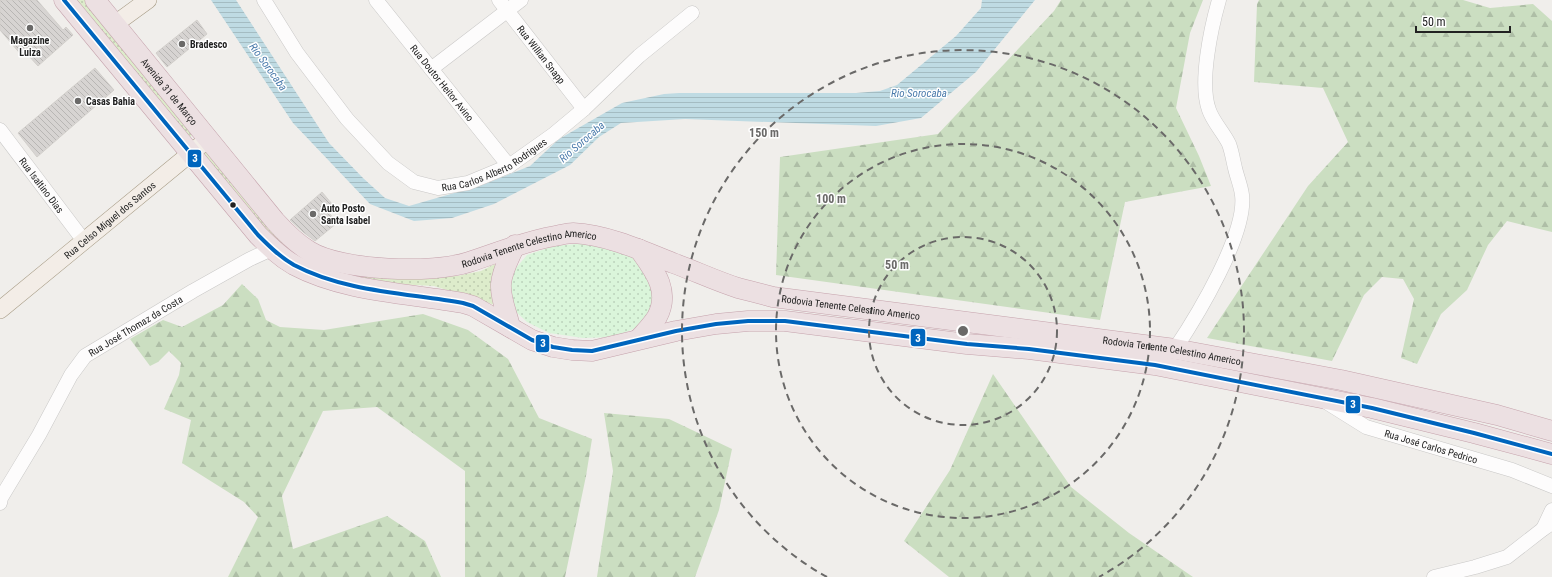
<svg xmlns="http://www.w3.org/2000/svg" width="1552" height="577" viewBox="0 0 1552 577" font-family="'Roboto Condensed',sans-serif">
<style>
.forest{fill:url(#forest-firs)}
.park{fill:url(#park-dots)}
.garden{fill:url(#garden-dots)}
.water{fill:url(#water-rules)}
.building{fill:url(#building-back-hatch);stroke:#d3d0cc}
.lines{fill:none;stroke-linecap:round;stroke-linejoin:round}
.minor-casing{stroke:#c9c8c7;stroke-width:15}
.major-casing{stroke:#a79c86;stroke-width:18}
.highway-casing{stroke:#c5a2ac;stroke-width:21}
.minor{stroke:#fdfcfc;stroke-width:14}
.major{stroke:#f3ede7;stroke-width:17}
.highway{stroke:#ece0e2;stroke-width:20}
.bus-1-casing{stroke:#fff;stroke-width:7}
.bus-1{stroke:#0065bd;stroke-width:4}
.ring{fill:none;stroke:#6a6968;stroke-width:2;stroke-dasharray:7 5}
.poi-dot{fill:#6a6968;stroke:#fff;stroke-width:1.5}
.bus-dot{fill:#222;stroke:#fff;stroke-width:1.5}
.labels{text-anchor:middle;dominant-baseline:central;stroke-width:3;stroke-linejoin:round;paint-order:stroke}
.poi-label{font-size:10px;font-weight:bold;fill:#222;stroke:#fff;text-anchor:start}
.street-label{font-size:10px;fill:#222;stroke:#fff}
.water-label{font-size:11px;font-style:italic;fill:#4a7aab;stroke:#fff}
.centre{fill:#6a6968;stroke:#fff;stroke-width:2}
.ring-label{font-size:12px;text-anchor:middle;font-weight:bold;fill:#6a6968;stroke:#fff;stroke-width:3;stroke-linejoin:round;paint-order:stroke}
.line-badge{stroke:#fff;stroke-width:1.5}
.badge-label{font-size:11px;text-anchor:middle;font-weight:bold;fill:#fff}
</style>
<defs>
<pattern id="forest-firs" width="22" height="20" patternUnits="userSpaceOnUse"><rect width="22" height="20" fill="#cbdec1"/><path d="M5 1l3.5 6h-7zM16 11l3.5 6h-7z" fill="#aebea6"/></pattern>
<pattern id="park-dots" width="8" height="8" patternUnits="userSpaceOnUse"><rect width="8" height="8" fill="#daf5da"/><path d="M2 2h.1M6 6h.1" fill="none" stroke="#bbd2bb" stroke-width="1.8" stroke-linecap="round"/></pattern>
<pattern id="garden-dots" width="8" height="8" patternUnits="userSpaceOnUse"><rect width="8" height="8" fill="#ddeccb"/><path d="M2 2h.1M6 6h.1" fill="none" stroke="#bdcaae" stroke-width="1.8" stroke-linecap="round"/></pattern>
<pattern id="water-rules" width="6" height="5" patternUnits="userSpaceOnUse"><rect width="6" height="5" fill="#bfdbe3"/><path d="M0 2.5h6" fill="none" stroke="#a4bcc2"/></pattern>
<pattern id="building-back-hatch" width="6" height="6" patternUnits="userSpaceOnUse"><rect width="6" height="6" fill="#d7d4d2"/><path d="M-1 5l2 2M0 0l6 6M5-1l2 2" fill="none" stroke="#b8b6b4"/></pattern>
</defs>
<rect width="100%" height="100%" fill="#f0eeeb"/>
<g class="forest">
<path d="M1061 0H1203L1190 33 1176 108 1199 156 1211 186 1125 202 1100 320 776 275 780 157 938 134 1054 11Z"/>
<path d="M1259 0H1463L1490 8 1533 4 1552 21V232L1507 221 1488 245 1467 290 1441 314 1417 364 1401 358 1414 299 1403 279 1382 277 1364 295 1332 361 1207 338 1308 186 1348 142 1323 88 1254 82 1257 4Z"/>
<path d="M242 284 258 299 266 320 280 327 324 330 423 314 468 330 508 359 539 418 592 439 586 476 565 577H465V471L377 407 323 411 282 496 293 549 387 516 425 541 441 577H228L258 517 244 502 182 463 191 420 164 409 179 375 181 363 169 351 158 362 150 366 130 339 163 320 182 327 223 305Z"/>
<path d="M993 374 1071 487 1129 533 1193 577H949L904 541 950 470Z"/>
<path d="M604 413 669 419 732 449 719 510 695 577H597L613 471Z"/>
</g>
<path class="park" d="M588 243 635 258 645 265 655 300 643 325 614 337 583 338 549 333 527 322 515 311 509 286 516 268 527 255 554 246Z"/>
<g class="garden">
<path d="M71 0H85L154 83 192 135 189 138Z"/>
<path d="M208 148 279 236 419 277 457 276 481 271 503 260 495 305 434 286 359 282 291 258 201 155Z"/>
</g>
<path class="water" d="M211 0H236L329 143 363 178 385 198 409 206 482 185 530 166 559 139 622 103 664 94 679 93H856L880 91 897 85 956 36 981 8 982 0H1035L976 72 921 118 876 126 685 119 621 123 599 137 570 165 494 204 452 218 414 221 370 204 293 123Z"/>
<g class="building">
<path d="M0 0H37L63 30 66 27 73 35 38 66 27 54 23 57 0 30Z"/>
<path d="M197 20 207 34 167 67 156 53Z"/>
<path d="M95 68 114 90 37 157 18 133Z"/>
<path d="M322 192 332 204 326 209 337 223 315 241 303 232 290 220Z"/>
</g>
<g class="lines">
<g class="minor-casing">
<g id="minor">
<path id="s1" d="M264 0 297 53 347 119 388 163 414 182 438 188 468 183 509 166 554 134 584 109 639 56 692 13"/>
<path id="s2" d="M376 0 509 166"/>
<path id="s3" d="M499 0 584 109"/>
<path d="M431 69 521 0"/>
<path id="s4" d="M0 130 84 241"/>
<path d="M1175 349C1197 316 1247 234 1242 195 1241 186 1237 177 1235 168 1233 160 1232 152 1229 144 1224 133 1213 122 1209 110 1199 83 1211 28 1219 0"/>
<path id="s5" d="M1326 402 1366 427 1512 470 1552 486"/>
<path id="s6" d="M0 503 1 498 39 435 71 375 85 356 193 291 250 259 272 249"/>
<path d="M1552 510 1543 529 1552 523"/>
<path d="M1434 577 1475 567 1507 557 1543 529"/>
</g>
</g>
<g class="major-casing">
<g id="major">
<path d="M115 24 148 0"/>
<path id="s7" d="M0 310 208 139"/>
</g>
</g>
<g class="highway-casing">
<g id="highway">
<path d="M64 0 258 235C269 246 280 257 294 265 345 292 407 293 463 303L473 306 532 340 553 347 572 350 592 351 676 331 716 324 748 321H785L967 344 1029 349 1155 365 1372 408 1474 433 1552 454"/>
<path id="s8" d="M95 0 275 221C285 232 296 243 309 251 341 271 433 274 469 262 497 253 525 241 555 236 561 235 567 233 573 233 608 235 641 250 673 263 695 271 716 281 738 288 750 291 762 294 773 297L1175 349 1341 380 1497 415 1552 431"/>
<path d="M510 327C507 313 500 298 501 284 502 270 510 257 515 245"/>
<path d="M639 339C645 332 652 325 657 317 671 291 654 270 639 249"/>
</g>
</g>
<use href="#minor" class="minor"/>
<use href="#major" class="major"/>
<use href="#highway" class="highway"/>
<g class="bus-1-casing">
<path id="bus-1" d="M64 0 258 235C269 246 280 257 294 265 345 292 407 293 463 303L473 306 532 340 553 347 572 350 592 351 676 331 716 324 748 321H785L967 344 1029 349 1155 365 1372 408 1474 433 1552 454"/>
</g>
<use href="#bus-1" class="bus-1"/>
</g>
<g class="ring">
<circle cx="963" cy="331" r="94"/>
<circle cx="963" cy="331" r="187"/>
<path d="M827 577A281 281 0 1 1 1099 577"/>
</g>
<g class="poi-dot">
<circle cx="30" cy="28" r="4"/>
<circle cx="182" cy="44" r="4"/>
<circle cx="78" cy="101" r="4"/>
<circle cx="313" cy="214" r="4"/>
</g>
<circle class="bus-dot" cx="233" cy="205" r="3.5"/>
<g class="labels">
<g class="poi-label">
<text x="30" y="40" text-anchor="middle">Magazine<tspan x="30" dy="12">Luiza</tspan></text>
<text x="190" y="44">Bradesco</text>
<text x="86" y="101">Casas Bahia</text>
<text x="321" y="208">Auto Posto<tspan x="321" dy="12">Santa Isabel</tspan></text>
</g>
<g class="street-label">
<text stroke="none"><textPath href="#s3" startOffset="69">Rua Willian Snapp</textPath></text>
<text stroke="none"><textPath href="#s2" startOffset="106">Rua Doutor Heitor Avino</textPath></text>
<text stroke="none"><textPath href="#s8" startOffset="118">Avenida 31 de Março</textPath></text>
<text stroke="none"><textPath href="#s1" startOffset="324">Rua Carlos Alberto Rodrigues</textPath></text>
<text stroke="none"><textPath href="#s4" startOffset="69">Rua Isaltino Dias</textPath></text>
<text stroke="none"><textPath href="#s7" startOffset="142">Rua Celso Miguel dos Santos</textPath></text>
<text stroke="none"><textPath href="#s8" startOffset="556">Rodovia Tenente Celestino Americo</textPath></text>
<text stroke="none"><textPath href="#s8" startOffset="891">Rodovia Tenente Celestino Americo</textPath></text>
<text stroke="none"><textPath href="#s6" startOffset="229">Rua José Thomaz da Costa</textPath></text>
<text stroke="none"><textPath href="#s8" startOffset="1215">Rodovia Tenente Celestino Americo</textPath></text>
<text stroke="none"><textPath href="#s5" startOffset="115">Rua José Carlos Pedrico</textPath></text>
</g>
<g class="water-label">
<text transform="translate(268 67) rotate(54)">Rio Sorocaba</text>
<text x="919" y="93">Rio Sorocaba</text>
<text transform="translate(582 142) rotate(-41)">Rio Sorocaba</text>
</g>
</g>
<circle cx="963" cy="331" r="6" class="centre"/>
<g class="ring-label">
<text x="764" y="137">150 m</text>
<text x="831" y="203">100 m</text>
<text x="897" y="269">50 m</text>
</g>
<g class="line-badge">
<rect x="187" y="149" width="15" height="19" rx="4" fill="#0065bd"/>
<rect x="910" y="328" width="16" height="19" rx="4" fill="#0065bd"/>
<rect x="535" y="334" width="15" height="19" rx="4" fill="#0065bd"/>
<rect x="1345" y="395" width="16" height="19" rx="4" fill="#0065bd"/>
</g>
<g class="badge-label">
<text x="195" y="162">3</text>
<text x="918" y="342">3</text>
<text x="543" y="347">3</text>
<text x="1353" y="408">3</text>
</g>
<path d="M1416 26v6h94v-6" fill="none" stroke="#222222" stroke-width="2"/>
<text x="1422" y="26" font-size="12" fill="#222222" stroke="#ffffff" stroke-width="3" paint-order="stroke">50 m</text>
</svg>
